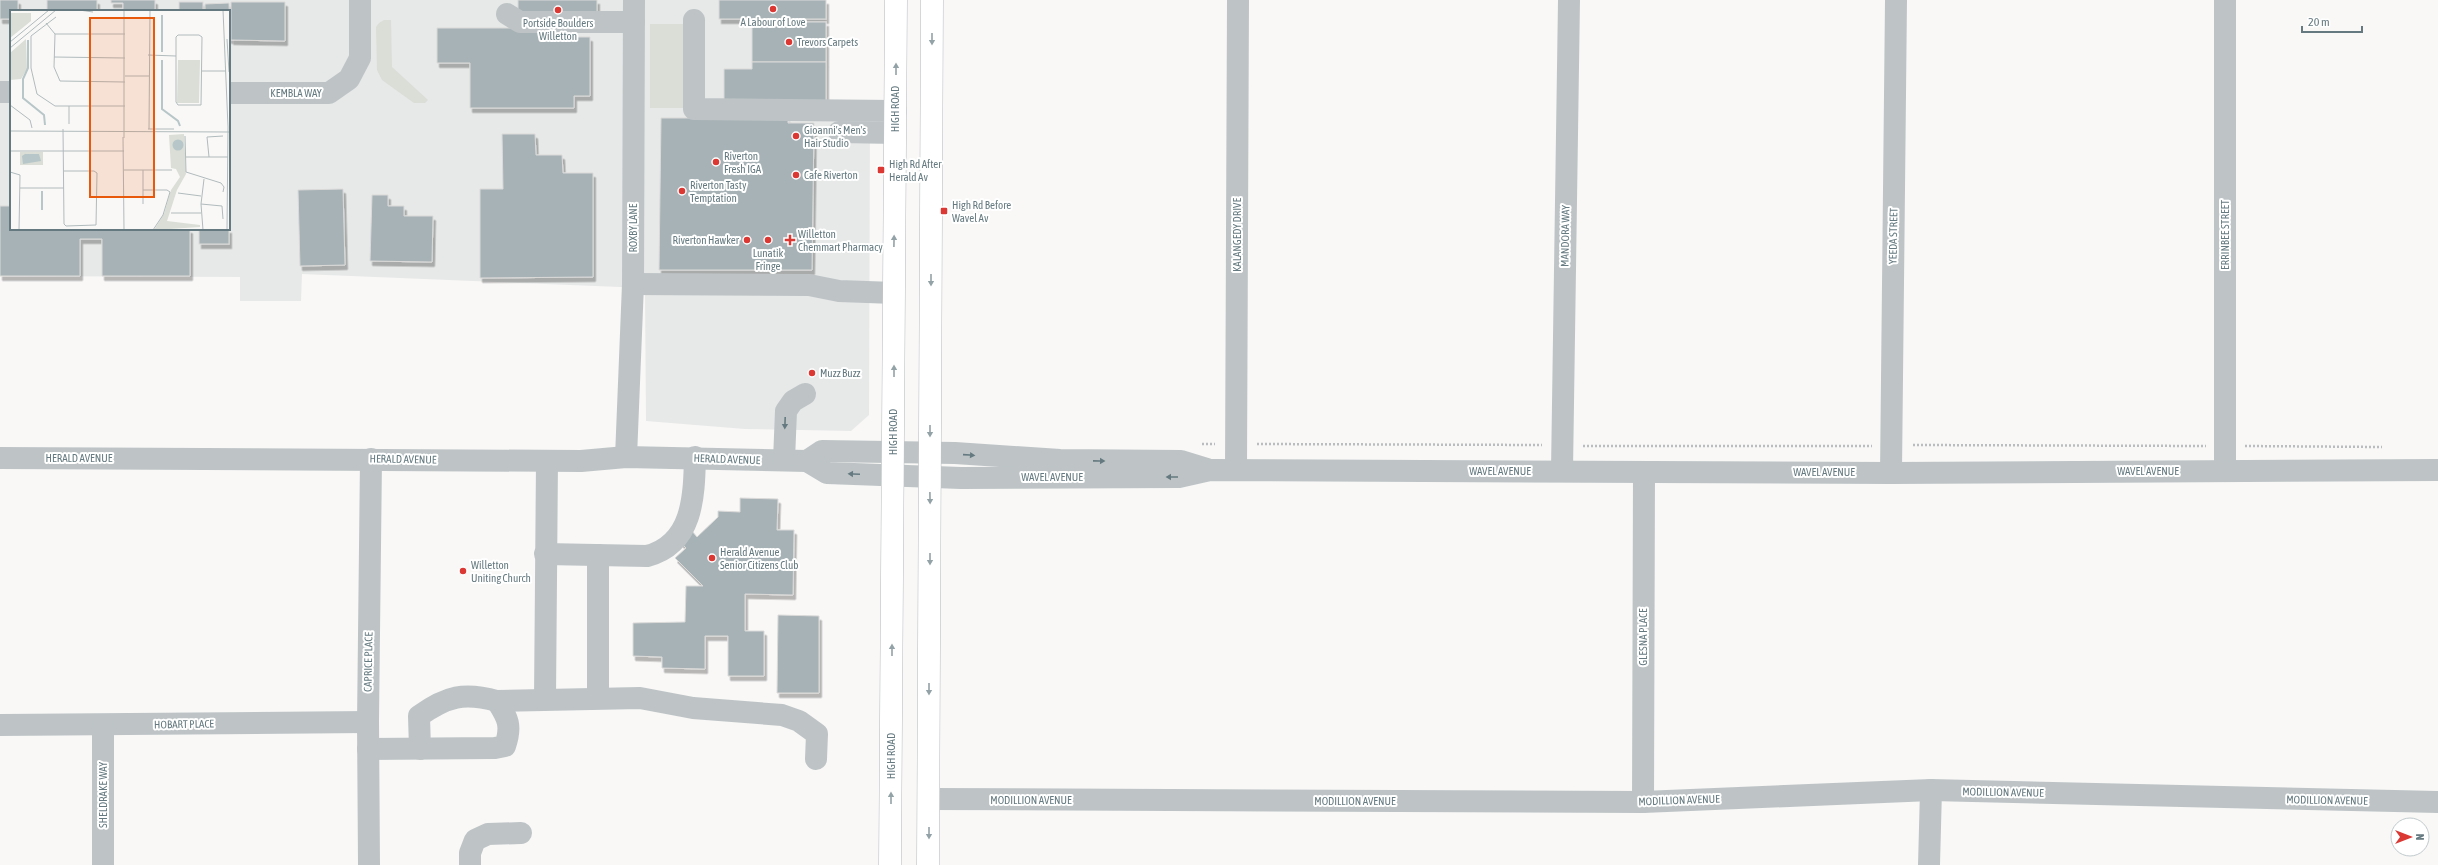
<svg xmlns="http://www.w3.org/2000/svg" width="2438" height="865" viewBox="0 0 2438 865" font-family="'Asap Condensed',sans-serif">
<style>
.built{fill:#e7e8e8;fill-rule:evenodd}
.green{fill:#daded6}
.building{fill:#a7b2b6;stroke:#dbdad9;filter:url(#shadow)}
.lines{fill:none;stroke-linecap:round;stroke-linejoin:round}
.major-casing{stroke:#b4babd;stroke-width:23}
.path{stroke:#b9bdbf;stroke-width:2.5;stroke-dasharray:2 2;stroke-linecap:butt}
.minor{stroke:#bec4c6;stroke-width:22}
.major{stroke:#fff;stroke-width:22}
.oneway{fill:#93a2a6}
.oneway2{fill:#657a80}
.poi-dot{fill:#db3834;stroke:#fff;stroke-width:1.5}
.labels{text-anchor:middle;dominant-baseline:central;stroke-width:4;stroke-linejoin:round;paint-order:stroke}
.poi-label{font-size:11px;fill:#657a80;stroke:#fff;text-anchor:start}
.street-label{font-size:11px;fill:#657a80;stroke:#fff}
.inset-river{fill:none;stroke:#b7c6c8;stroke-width:2}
.inset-road{fill:none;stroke:#b1bbbc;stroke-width:1}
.view{fill:#e8590c;fill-opacity:0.15;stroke:#e8590c;stroke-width:2}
.inset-edge{fill:none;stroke:#657a80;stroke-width:2}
</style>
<defs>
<filter id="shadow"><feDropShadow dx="2.5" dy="4.5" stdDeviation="0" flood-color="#0004"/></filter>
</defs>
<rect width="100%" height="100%" fill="#f9f8f7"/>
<path class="built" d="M0 0H826L824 112H870L869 415 851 431 745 429 646 421 645 288 302 274 301 301H240V277L0 276ZM11 11H229V229H11Z"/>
<g class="green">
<path d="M384 20H391L392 67 428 100 425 103H414L382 80 377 70 376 27 379 23Z"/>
<rect x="650" y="24" width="35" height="84"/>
</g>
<g class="building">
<path d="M0 0H18V11H11V19H0Z"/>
<path d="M47 0H97V10L47 11Z"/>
<path d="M111 0H155V11H123V3H111Z"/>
<rect x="518" y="0" width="79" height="15"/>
<rect x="719" y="0" width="107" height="19"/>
<rect x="179" y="2" width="24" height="9"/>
<path d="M231 2H285V41L231 40Z"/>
<path d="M229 3 230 39H229V11H205V4Z"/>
<rect x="752" y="22" width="74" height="40"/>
<path d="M437 28H574V37H590V96H574V108H470V63H437Z"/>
<path d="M752 62H826V103H724V69H752Z"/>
<path d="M661 118H788V123H814L812 270H659Z"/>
<path d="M502 134H535L536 155H562L563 173H593V277L480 278V189H503Z"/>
<path d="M343 189 345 265 300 266 298 190Z"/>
<path d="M372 195H388V206H404V216H433L432 262 370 261Z"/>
<path d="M0 206H11V229H190V276H102V239H80V276H0Z"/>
<rect x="199" y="229" width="30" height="15"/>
<path d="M740 498 778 499 777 530H794L793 595 745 594V631H764V676H728V636H705V669L662 668V657L633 656V623L685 622 686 586H703L675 558 686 548 680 542 692 531 697 537 718 517V511L740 512Z"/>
<path d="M778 615 819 616V693H777Z"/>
</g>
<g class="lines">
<g class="major-casing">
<g id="major">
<path d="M890 865 896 0"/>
<path d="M928 865 932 0"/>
</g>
</g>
<g class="path">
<path d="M1202 444H1215"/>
<path d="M1257 444 1542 445"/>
<path d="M1913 445 2206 446"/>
<path d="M1583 446H1872"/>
<path d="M2245 446 2382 447"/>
</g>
<g class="minor">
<path d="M2225 0V471"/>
<path d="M507 14 520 22H634"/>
<path d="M694 20V109L896 111"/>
<path d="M0 92H11"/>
<path d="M229 93H329L349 79 360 58V0"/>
<path d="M839 132 895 133"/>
<path d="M633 284 809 285 839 291 894 293"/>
<path d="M626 457 633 284 634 0"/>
<path d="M0 458 581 461 626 457 807 461 822 451 955 453 1060 460 1181 461 1207 469"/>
<path d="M784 460 786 411 793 401 805 394"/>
<path d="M807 461 827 473 961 478 1179 477 1210 470 1891 473 2438 470"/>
<path d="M1236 470 1238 0"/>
<path d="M1562 471 1569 0"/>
<path d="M1891 473 1896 0"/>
<path d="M545 554 647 556C693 544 694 497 695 457"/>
<path d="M598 555V697"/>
<path d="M545 699 547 461"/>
<path d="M0 725 368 722"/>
<path d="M103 725V865"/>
<path d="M368 749 495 748 505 746C512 726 508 718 497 701"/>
<path d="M420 749 419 716C447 696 464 692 497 701L640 698 693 708 782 715 799 721 817 734 816 759"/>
<path d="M929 799 1643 802 1931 790 2438 802"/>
<path d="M1643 802 1644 472"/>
<path d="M369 865 368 722 371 459"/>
<path d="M470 865V853L475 840 488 834 521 833"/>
<path d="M1929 865 1931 790"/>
</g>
<use href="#major" class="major"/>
</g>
<defs><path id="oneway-solid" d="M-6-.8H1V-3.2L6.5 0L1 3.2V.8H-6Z"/></defs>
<g class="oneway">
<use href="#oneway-solid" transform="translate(932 39) rotate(90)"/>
<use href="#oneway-solid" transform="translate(896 69) rotate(-90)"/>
<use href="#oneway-solid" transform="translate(894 241) rotate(-89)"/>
<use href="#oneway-solid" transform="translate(931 280) rotate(90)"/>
<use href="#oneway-solid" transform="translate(894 371) rotate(-90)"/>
<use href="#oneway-solid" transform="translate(930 431) rotate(90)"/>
<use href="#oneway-solid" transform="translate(930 498) rotate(89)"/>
<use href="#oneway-solid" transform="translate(930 559) rotate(90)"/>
<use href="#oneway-solid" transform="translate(892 650) rotate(-90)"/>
<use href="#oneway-solid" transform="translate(929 689) rotate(90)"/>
<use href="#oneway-solid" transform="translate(891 798) rotate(-90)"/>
<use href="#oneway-solid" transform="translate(929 833) rotate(90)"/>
</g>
<g class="oneway2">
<use href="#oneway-solid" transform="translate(785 423) rotate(92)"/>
<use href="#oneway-solid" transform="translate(969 455) rotate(4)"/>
<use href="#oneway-solid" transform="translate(1099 461) rotate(1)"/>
<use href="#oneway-solid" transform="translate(854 474) rotate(-178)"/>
<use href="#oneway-solid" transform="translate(1172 477) rotate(180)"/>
</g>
<g class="poi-dot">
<circle cx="773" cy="9" r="4"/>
<circle cx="558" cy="10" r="4"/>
<circle cx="789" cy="42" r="4"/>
<circle cx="796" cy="136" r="4"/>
<circle cx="716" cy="162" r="4"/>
<rect x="877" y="166" width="8" height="8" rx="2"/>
<circle cx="796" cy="175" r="4"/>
<circle cx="682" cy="191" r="4"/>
<rect x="940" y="207" width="8" height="8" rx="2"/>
<circle cx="747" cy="240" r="4"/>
<circle cx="768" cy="240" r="4"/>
<path d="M788 234h4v4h4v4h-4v4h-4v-4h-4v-4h4z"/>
<circle cx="812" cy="373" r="4"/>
<circle cx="712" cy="558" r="4"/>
<circle cx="463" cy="571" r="4"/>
</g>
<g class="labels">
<g class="poi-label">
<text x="773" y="22" text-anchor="middle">A Labour of Love</text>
<text x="558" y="23" text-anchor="middle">Portside Boulders<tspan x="558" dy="13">Willetton</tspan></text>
<text x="797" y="42">Trevors Carpets</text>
<text x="804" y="130">Gioanni's Men's<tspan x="804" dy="13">Hair Studio</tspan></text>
<text x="724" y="156">Riverton<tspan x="724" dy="13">Fresh IGA</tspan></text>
<text x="889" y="164">High Rd After<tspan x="889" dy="13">Herald Av</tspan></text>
<text x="804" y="175">Cafe Riverton</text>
<text x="690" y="185">Riverton Tasty<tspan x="690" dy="13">Temptation</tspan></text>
<text x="952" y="205">High Rd Before<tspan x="952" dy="13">Wavel Av</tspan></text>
<text x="798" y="234">Willetton<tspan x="798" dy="13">Chemmart Pharmacy</tspan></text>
<text x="739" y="240" text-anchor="end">Riverton Hawker</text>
<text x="768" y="253" text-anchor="middle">Lunatik<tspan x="768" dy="13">Fringe</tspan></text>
<text x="820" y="373">Muzz Buzz</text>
<text x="720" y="552">Herald Avenue<tspan x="720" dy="13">Senior Citizens Club</tspan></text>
<text x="471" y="565">Willetton<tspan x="471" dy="13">Uniting Church</tspan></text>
</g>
<g class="street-label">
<text x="296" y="93">KEMBLA WAY</text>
<text transform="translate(895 109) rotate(-90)">HIGH ROAD</text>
<text transform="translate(633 228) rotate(-90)">ROXBY LANE</text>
<text transform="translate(1237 235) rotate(-90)">KALANGEDY DRIVE</text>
<text transform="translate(2225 235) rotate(-90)">ERRINBEE STREET</text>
<text transform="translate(1565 236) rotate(-89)">MANDORA WAY</text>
<text transform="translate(1893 236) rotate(-89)">YEEDA STREET</text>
<text transform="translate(893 432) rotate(-90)">HIGH ROAD</text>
<text x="79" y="458">HERALD AVENUE</text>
<text transform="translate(403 459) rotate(1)">HERALD AVENUE</text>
<text transform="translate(727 459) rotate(2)">HERALD AVENUE</text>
<text x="1500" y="471">WAVEL AVENUE</text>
<text x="2148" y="471">WAVEL AVENUE</text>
<text x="1824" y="472">WAVEL AVENUE</text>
<text x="1052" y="477">WAVEL AVENUE</text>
<text transform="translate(1643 637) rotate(-90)">GLESNA PLACE</text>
<text transform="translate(368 662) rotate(-89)">CAPRICE PLACE</text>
<text transform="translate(184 724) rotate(-1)">HOBART PLACE</text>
<text transform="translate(891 756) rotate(-90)">HIGH ROAD</text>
<text transform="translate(2003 792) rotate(1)">MODILLION AVENUE</text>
<text transform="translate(103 795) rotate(-90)">SHELDRAKE WAY</text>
<text x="1031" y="800">MODILLION AVENUE</text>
<text transform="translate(1679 800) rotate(-2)">MODILLION AVENUE</text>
<text transform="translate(2327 800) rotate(1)">MODILLION AVENUE</text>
<text x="1355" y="801">MODILLION AVENUE</text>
</g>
</g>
<g transform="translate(10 10)">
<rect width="220" height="220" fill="#f9f8f7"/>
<path d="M0 3H21V11L0 28ZM16 29 17 59 11 69 0 70V43ZM168 50H190L189 93H167ZM174 124 176 164 167 180 157 211 190 215V217L144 220 154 204 161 180 170 167 166 159 161 158 159 125ZM10 142H33V155H10Z" fill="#daded6"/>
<path d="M162.5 135a5.5 5.5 0 1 1 11 0a5.5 5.5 0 1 1-11 0ZM15 144H29L31 151 13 154 12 146Z" fill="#b7c6c8"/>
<path class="inset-river" d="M18 30V58L13 69V88L34 105 35 115M152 42V5M152 50V99L168 111 170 116M32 200V181"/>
<path class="inset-road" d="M69 0 83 2M82 0H205M213 0 218 117 217 220M46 7 21 26V58L27 84 45 96H115M36 13 45 24 44 57 50 71 115 72M45 24H115M168 25H189L192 27 191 95H168L166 92V27ZM217 29 219 62M0 32 39 0M0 38 46 0M138 45 166 46M44 47 115 48M192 61H216M115 66H139M0 95 20 110 22 118M59 114V96M53 119 54 214 56 216 86 215 87 163 84 161H54M138 119H164M139 119 140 0M0 121 220 122M175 126 176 162 211 173 214 177 213 182M113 127 114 220M114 128V1M0 141H114M176 147H218M199 147 197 127 213 126M114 160H162M133 160V194M0 162 10 165 9 220M10 178H54M133 180H157L160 182 153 205 143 220M168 183 191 186M191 194 212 196 213 209M161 203H191M193 220 191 194 194 169"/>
<path class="view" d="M80 8H144V187H80Z"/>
<rect width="220" height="220" class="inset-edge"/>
</g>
<g transform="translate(2410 837) rotate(90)"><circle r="19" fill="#ffffff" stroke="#c1cacc"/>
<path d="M0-3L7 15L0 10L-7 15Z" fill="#db3834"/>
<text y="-6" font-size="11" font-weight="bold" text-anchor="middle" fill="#657a80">N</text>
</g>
<path d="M2302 26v6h60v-6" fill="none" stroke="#657a80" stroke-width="2"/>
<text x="2308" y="26" font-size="12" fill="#657a80" stroke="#ffffff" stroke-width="3" paint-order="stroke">20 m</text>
</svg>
